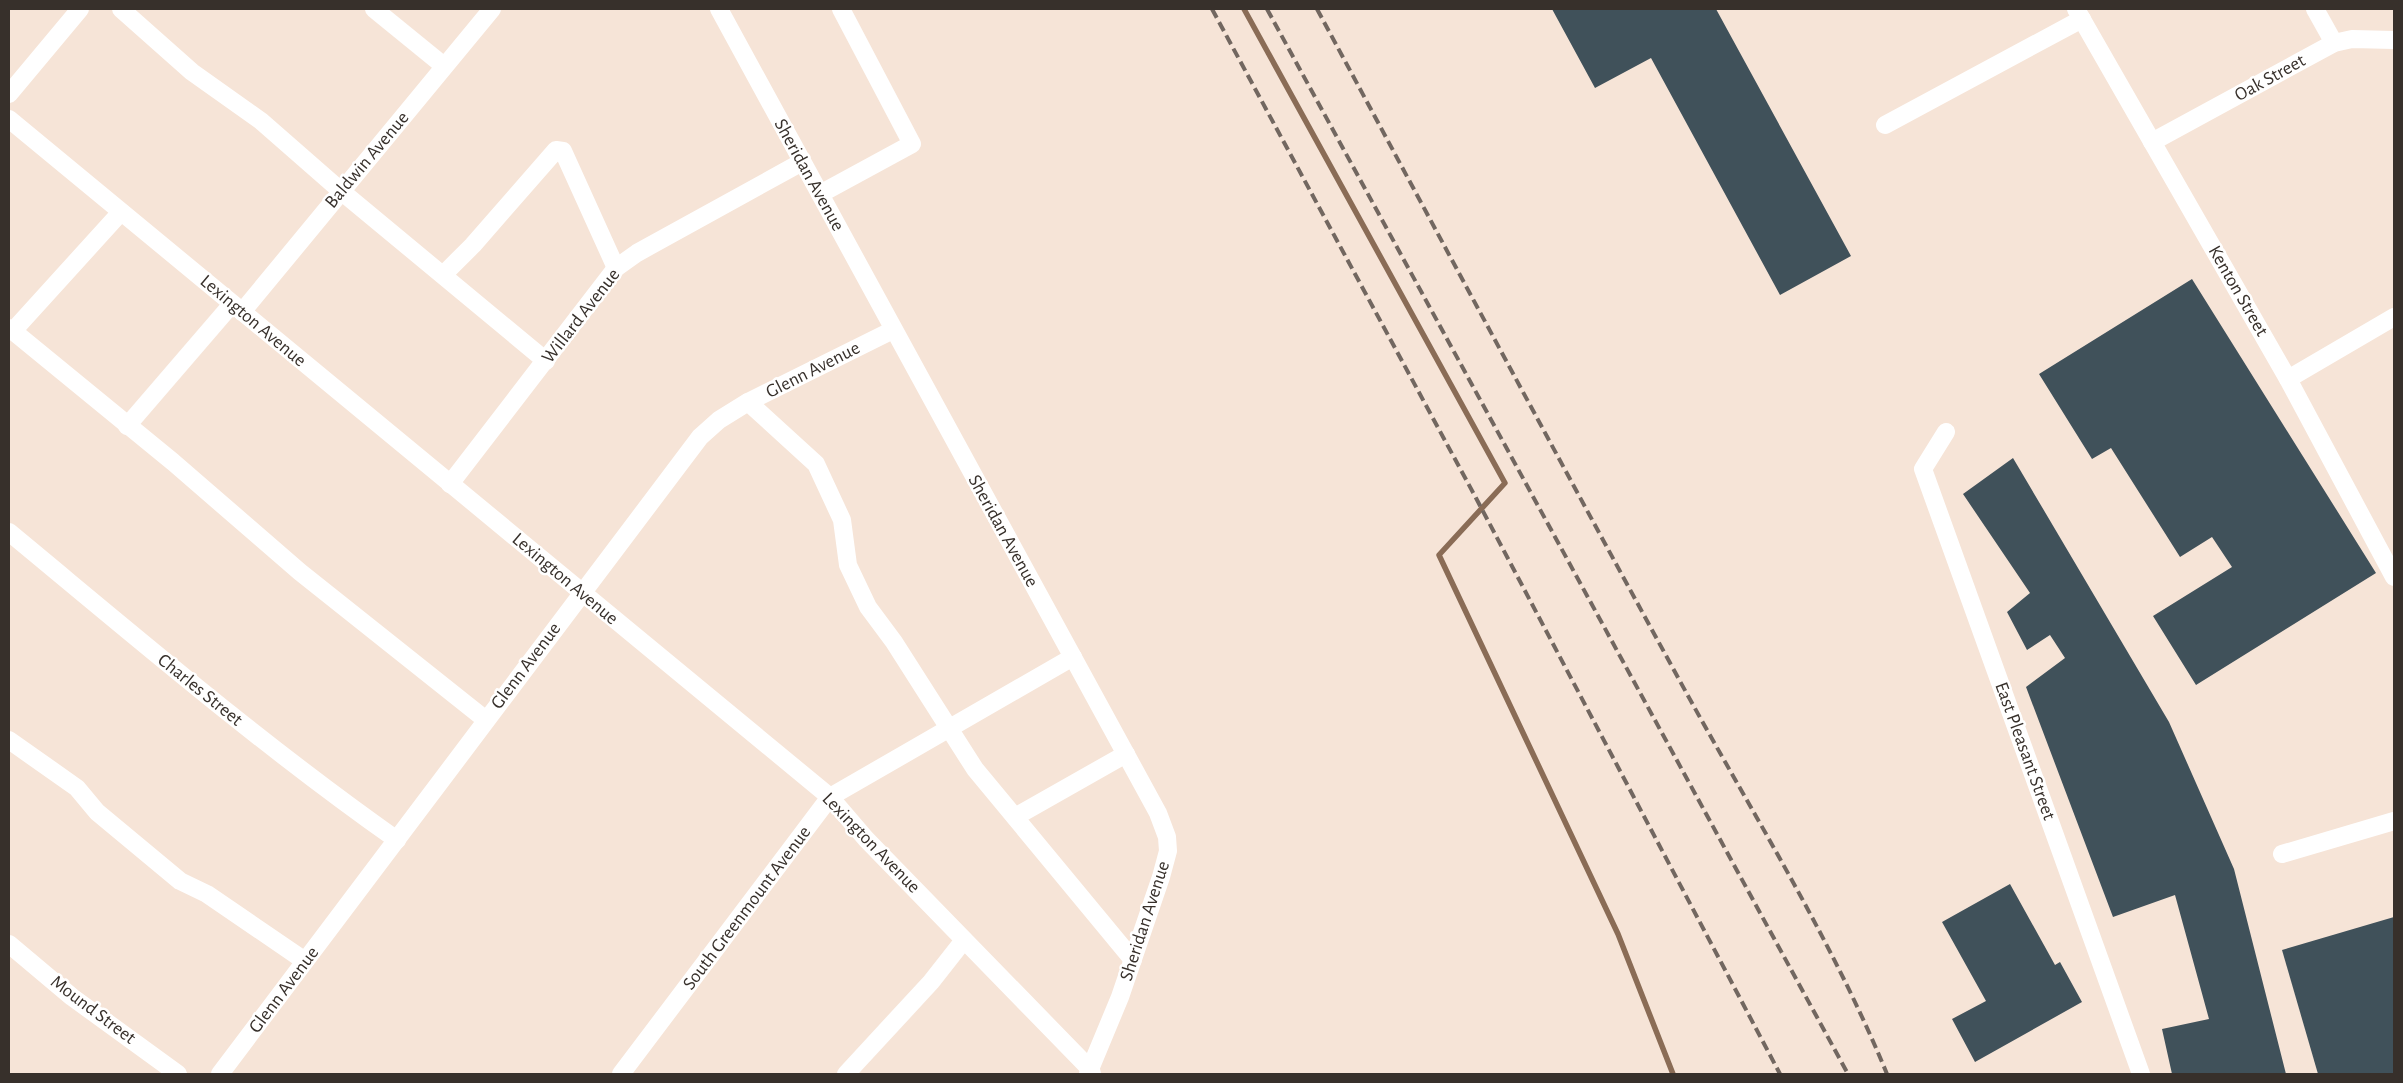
<svg xmlns="http://www.w3.org/2000/svg" width="2403" height="1083" viewBox="0 0 2403 1083" font-family="'Alegreya Sans',sans-serif">
<style>
.lines{fill:none;stroke-linecap:round;stroke-linejoin:round}
.stream{stroke:#8a6c56;stroke-width:5.5}
.building{fill:#40515a}
.minor{stroke:#fff;stroke-width:18}
.rail{stroke:#726760;stroke-width:4;stroke-dasharray:10 5;stroke-linecap:butt}
.labels{text-anchor:middle;dominant-baseline:central;stroke-width:5;stroke-linejoin:round;paint-order:stroke}
.street-label{font-size:19px;fill:#37302b;stroke:#fff}
</style>
<rect width="100%" height="100%" fill="#f6e4d7"/>
<g class="lines">
<path class="stream" d="M1244 9 1505 483 1439 555 1618 934 1673 1074"/>
</g>
<g class="building">
<path d="M1552 9H1716L1851 256 1780 295 1651 58 1595 88Z"/>
<path d="M2192 279 2376 573 2196 685 2153 616 2232 567 2212 537 2180 557 2111 448 2092 459 2039 374Z"/>
<path d="M2013 458 2169 722 2234 869 2286 1074H2172L2162 1029 2209 1019 2175 895 2113 917 2026 687 2065 658 2050 635 2027 650 2007 612 2030 593 1963 494Z"/>
<path d="M2010 884 2055 965 2060 962 2082 1002 1975 1062 1952 1019 1986 1001 1942 922Z"/>
<path d="M2394 917V1074H2318L2282 950Z"/>
</g>
<g class="lines">
<g class="minor">
<path d="M121 9 192 72 261 121 341 191 546 361"/>
<path d="M374 9 444 66"/>
<path d="M719 9 1158 813 1167 837 1168 851 1161 877 1120 997 1088 1074"/>
<path d="M2076 9 2288 379 2394 577"/>
<path d="M2315 9 2334 43"/>
<path d="M9 94 80 9"/>
<path d="M9 119 830 797 866 839 1091 1070 1092 1074"/>
<path d="M1885 125 2082 19"/>
<path d="M2152 142 2334 43 2352 39 2394 40"/>
<path d="M820 194 912 144 841 9"/>
<path d="M443 275 473 245 556 150 563 151 616 268"/>
<path d="M242 312 492 9"/>
<path d="M9 328 13 331 121 212"/>
<path d="M13 331 173 462 300 572 486 720"/>
<path d="M2288 379 2394 317"/>
<path d="M748 402 816 464 842 520 848 565 868 607 894 642 975 769 1133 960"/>
<path d="M127 426 232 304"/>
<path d="M1946 432 1923 469 2141 1074"/>
<path d="M450 484 616 268 637 253 802 162"/>
<path d="M9 532C136 637 262 745 397 840"/>
<path d="M9 740 77 788 97 812 180 881 207 894 305 961"/>
<path d="M1015 817 1126 754"/>
<path d="M2282 854 2394 821"/>
<path d="M9 944 72 997 178 1074"/>
<path d="M220 1074 700 437 719 420 748 402 893 330"/>
<path d="M621 1074 830 797 1073 657"/>
<path d="M846 1074 931 982 964 940"/>
</g>
<g class="rail">
<path d="M1212 9 1476 498 1780 1074"/>
<path d="M1267 9 1848 1074"/>
<path d="M1317 9C1436 230 1554 451 1675 672 1747 805 1829 933 1887 1074"/>
</g>
</g>
<g class="labels">
<g class="street-label">
<text transform="translate(2270 78) rotate(-29)">Oak Street</text>
<text transform="translate(367 160) rotate(-50)">Baldwin Avenue</text>
<text transform="translate(809 175) rotate(61)">Sheridan Avenue</text>
<text transform="translate(2238 291) rotate(60)">Kenton Street</text>
<text transform="translate(581 316) rotate(-52)">Willard Avenue</text>
<text transform="translate(253 321) rotate(40)">Lexington Avenue</text>
<text transform="translate(813 370) rotate(-27)">Glenn Avenue</text>
<text transform="translate(1003 531) rotate(61)">Sheridan Avenue</text>
<text transform="translate(565 579) rotate(40)">Lexington Avenue</text>
<text transform="translate(526 666) rotate(-53)">Glenn Avenue</text>
<text transform="translate(200 690) rotate(39)">Charles Street</text>
<text transform="translate(2025 751) rotate(70)">East Pleasant Street</text>
<text transform="translate(871 843) rotate(46)">Lexington Avenue</text>
<text transform="translate(747 908) rotate(-53)">South Greenmount Avenue</text>
<text transform="translate(1145 921) rotate(-72)">Sheridan Avenue</text>
<text transform="translate(284 990) rotate(-53)">Glenn Avenue</text>
<text transform="translate(93 1010) rotate(37)">Mound Street</text>
</g>
</g>
<rect width="2403" height="1083" fill="none" stroke="#37302b" stroke-width="20"/>
</svg>
